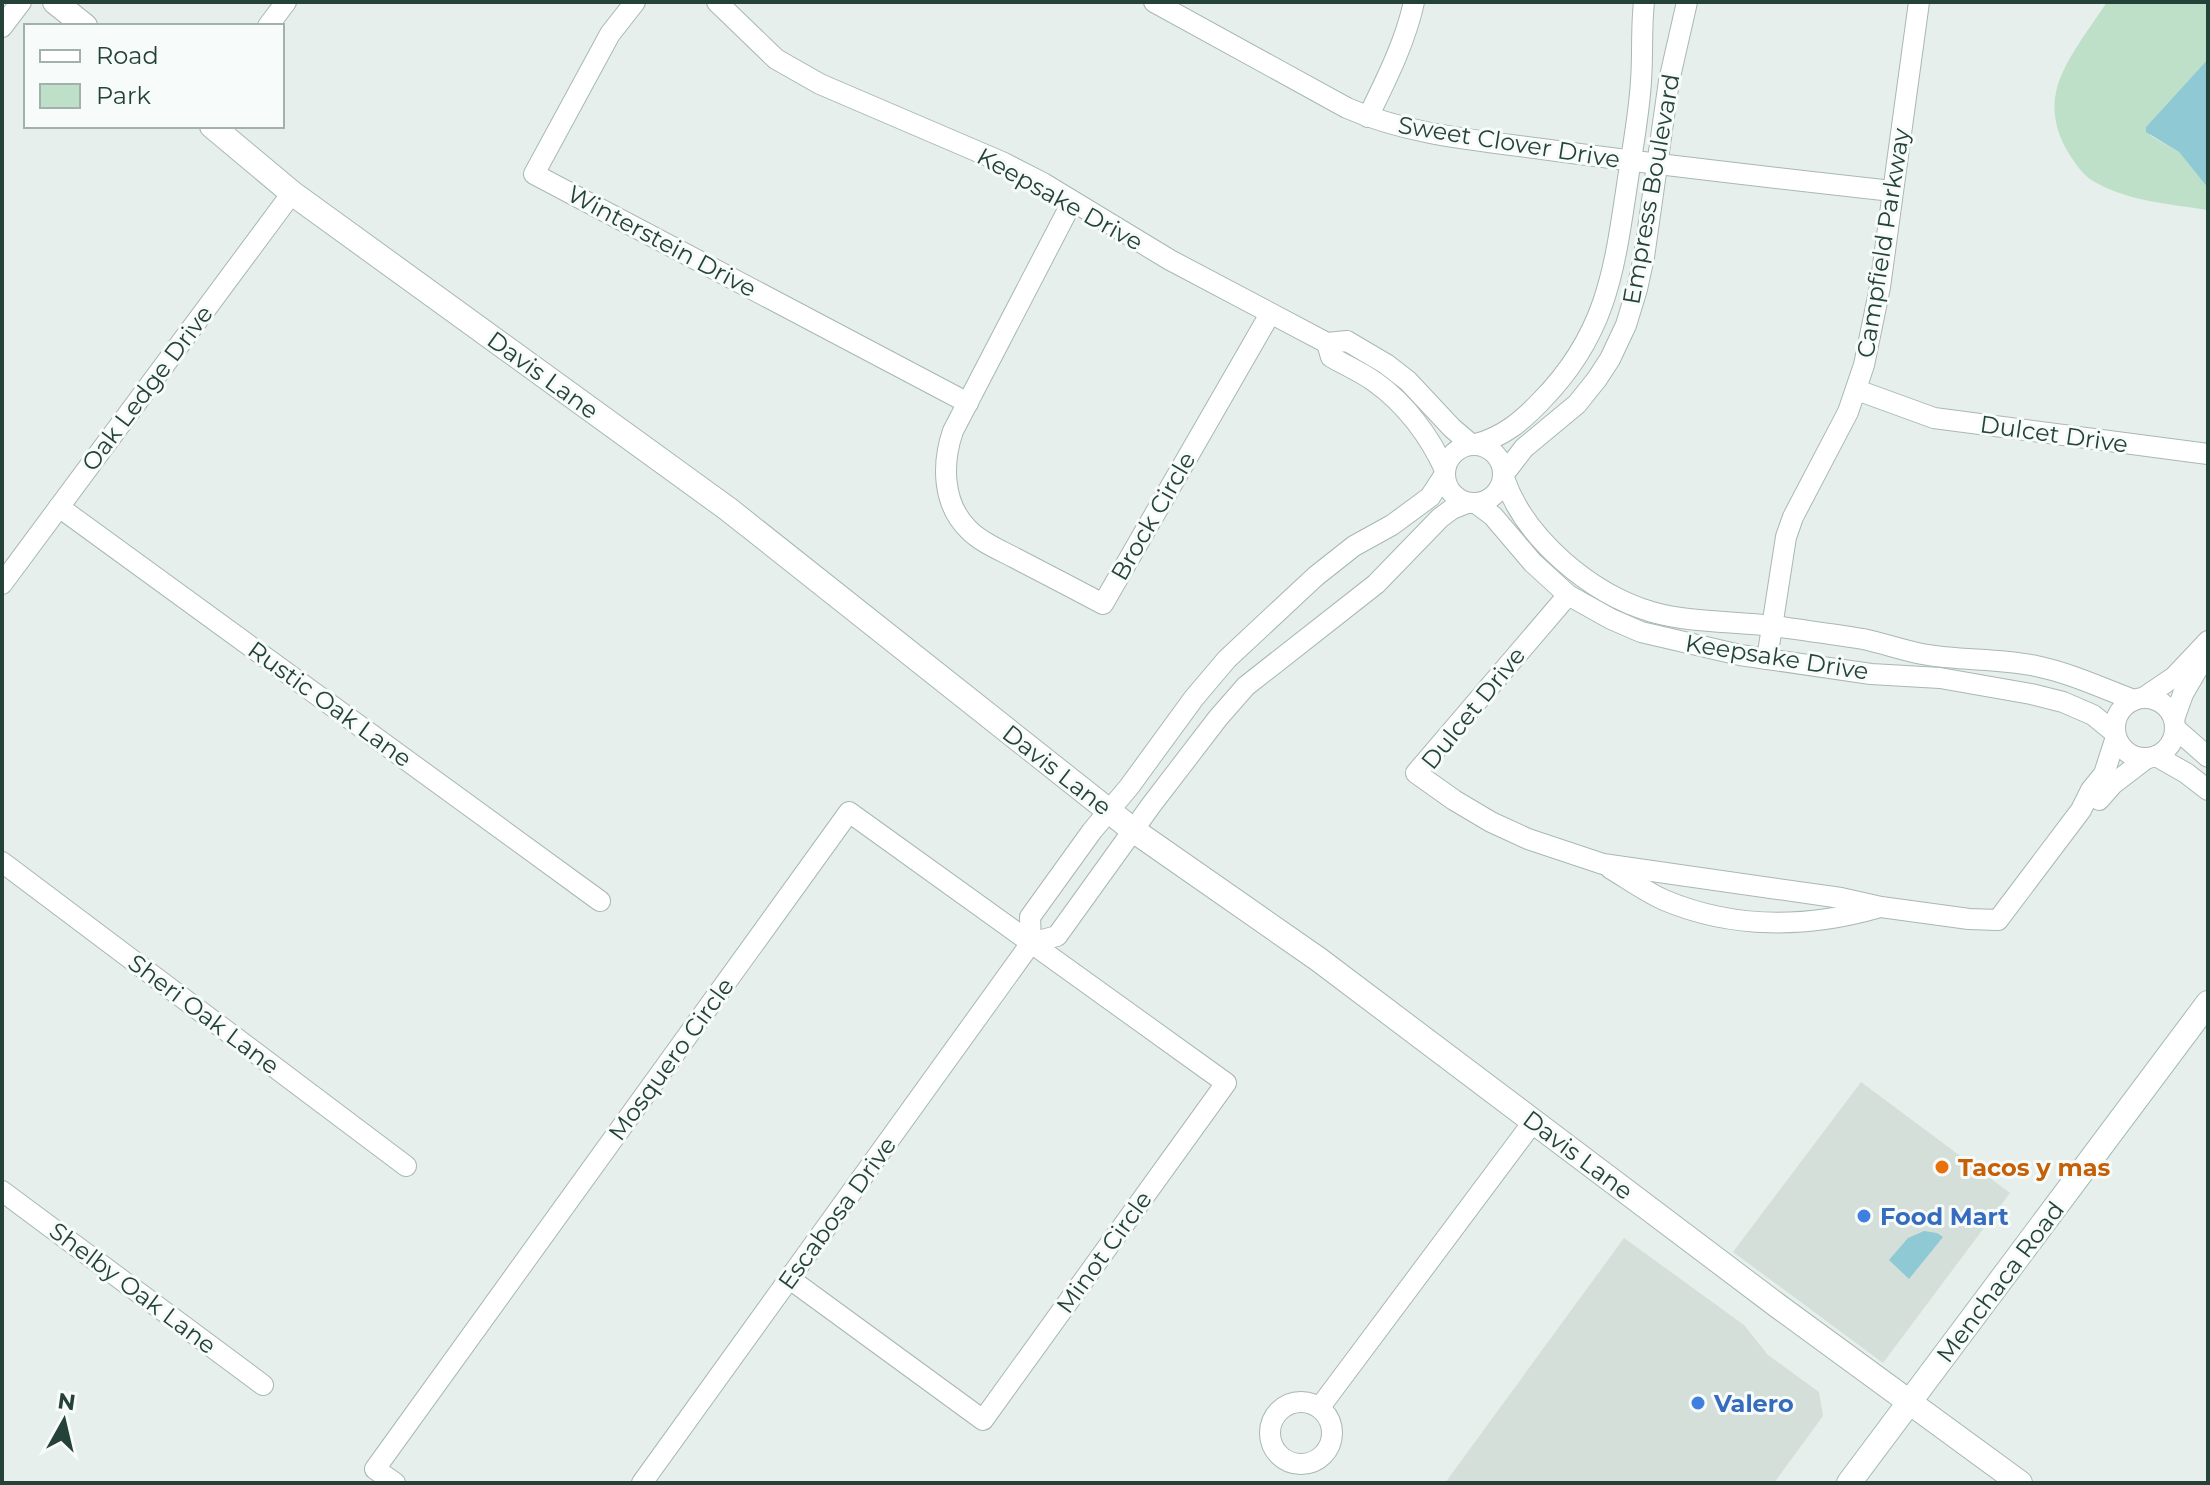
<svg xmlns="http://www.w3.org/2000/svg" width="2210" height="1485" viewBox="0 0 2210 1485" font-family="Montserrat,sans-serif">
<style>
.built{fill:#d4dfda}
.green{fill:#bfe0c8}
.water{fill:#8ec9d4}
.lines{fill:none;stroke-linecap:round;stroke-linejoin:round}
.minor-casing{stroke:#a8b8b2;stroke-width:22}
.tertiary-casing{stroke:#a8b8b2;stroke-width:26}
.secondary-casing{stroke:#a4bbb3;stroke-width:26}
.minor{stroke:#fff;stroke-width:20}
.tertiary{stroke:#fff;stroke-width:24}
.secondary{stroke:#fff;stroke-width:24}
.food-dot{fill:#e8710a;stroke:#f7fbf9;stroke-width:3}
.shop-dot{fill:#3f7fe0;stroke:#f7fbf9;stroke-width:3}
.labels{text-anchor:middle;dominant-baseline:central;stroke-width:6;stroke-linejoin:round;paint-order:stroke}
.street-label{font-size:24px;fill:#24423a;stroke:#f7fbf9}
.food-label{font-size:24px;font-weight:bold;fill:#c56008;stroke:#f7fbf9;text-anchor:start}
.shop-label{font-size:24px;font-weight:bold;fill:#366cbe;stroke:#f7fbf9;text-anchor:start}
</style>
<rect width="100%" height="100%" fill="#e6efeb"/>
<g class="built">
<path d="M1861 1082 2010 1193 1883 1363 1733 1252Z"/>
<path d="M1624 1238 1744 1325 1768 1355 1819 1392 1823 1416 1774 1483H1445Z"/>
</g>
<path class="green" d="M2107 2H2208V59L2146 127 2151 136 2179 152 2208 188V210C2169 204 2124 201 2090 179 2080 172 2070 156 2064 145 2056 129 2052 110 2056 92 2062 63 2091 27 2107 2Z"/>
<g class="water">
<path d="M2208 59V188L2179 152 2146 132V127Z"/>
<path d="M1924 1231 1937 1233 1943 1237 1909 1279 1889 1260 1908 1238Z"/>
</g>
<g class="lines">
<g class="minor-casing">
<g id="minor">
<path d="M635 2 610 34 534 174 968 403"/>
<path d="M717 2 776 59 820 84 1002 162 1043 183 1170 260 1327 343 1347 341 1386 364 1408 381 1452 428 1472 445"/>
<path d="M1154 2 1347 108C1409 135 1476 140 1542 149 1659 165 1775 178 1892 191"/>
<path d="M268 26 286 2"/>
<path d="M2 27 21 2"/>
<path d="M1368 117C1386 80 1405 43 1414 2"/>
<path d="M1072 202 953 431C942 463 942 503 968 529 980 542 1000 550 1015 558 1044 573 1073 588 1103 604L1270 314"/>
<path d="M1327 343 1331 357C1345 365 1361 372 1375 382 1406 404 1430 437 1445 470"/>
<path d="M1857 390 1934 418 2208 454"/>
<path d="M1476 444C1503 437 1522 421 1541 401 1606 335 1614 272 1627 185 1632 151 1639 116 1641 81 1643 55 1641 28 1644 2"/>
<circle cx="1474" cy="474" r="29"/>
<path d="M1504 474 1524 448 1577 404 1597 379 1610 359 1626 325 1637 289 1644 257 1669 81 1687 2"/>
<path d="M1504 478C1525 539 1591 594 1652 612 1691 623 1733 621 1773 626 1802 630 1833 634 1863 639 1882 643 1902 650 1922 654 1960 661 1999 658 2036 666 2070 673 2102 688 2134 700"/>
<path d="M1477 504 1493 516 1533 563 1568 595 1611 619 1641 632 1740 655 1871 674 1940 678 2031 694 2063 702 2093 715 2115 733"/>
<path d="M59 507 600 901"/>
<path d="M2 584 292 193"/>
<path d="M1568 595 1416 773 1454 800 1491 822 1528 839 1603 864 1841 898 1881 907 1969 919 1998 920 2081 810 2091 790 2104 774 2116 737"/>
<path d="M1767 659 1786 537 1793 517 1848 412 1864 365 1880 287 1919 2"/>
<circle cx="2145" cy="728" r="30"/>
<path d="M2143 698 2174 677 2208 641"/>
<path d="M2174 719 2183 694 2204 658"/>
<path d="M2176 729 2208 757"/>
<path d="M2156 756 2186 773 2208 790"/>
<path d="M2099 800 2113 784 2147 758"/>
<path d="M2 862 406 1166"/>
<path d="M1611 869C1628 879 1646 892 1664 900 1733 929 1807 928 1877 908"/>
<path d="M1031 943 1057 936 1152 804 1218 718 1246 686 1376 584 1440 518 1452 509 1467 503"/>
<path d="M2 1191 263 1385"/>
<circle cx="1301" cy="1433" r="31"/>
<path d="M1320 1407 1533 1122"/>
<path d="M395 1483 375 1469 849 812 1226 1083 983 1420 790 1279"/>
<path d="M642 1483 1031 943 1030 917 1092 831 1129 787 1194 698 1227 659 1316 576 1354 546 1392 525 1430 497 1445 474"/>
</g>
</g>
<g class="tertiary-casing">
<g id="tertiary">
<path d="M55 2 85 26"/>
<path d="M212 126 292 193 728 509 1133 830 1318 959 1778 1306 2020 1483"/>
</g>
</g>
<g class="secondary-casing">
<path id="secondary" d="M1849 1483 2208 1003"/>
</g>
<use href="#minor" class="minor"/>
<use href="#tertiary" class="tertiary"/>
<use href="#secondary" class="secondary"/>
</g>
<circle class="food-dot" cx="1942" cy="1167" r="8"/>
<g class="shop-dot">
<circle cx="1864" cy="1216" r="8"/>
<circle cx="1698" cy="1403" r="8"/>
</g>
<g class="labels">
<g class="street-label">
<text transform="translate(1509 142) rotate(9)">Sweet Clover Drive</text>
<text transform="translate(1651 189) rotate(-80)">Empress Boulevard</text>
<text transform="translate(1060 199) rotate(29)">Keepsake Drive</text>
<text transform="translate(662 241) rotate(28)">Winterstein Drive</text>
<text transform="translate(1883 243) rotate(-81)">Campfield Parkway</text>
<text transform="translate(543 375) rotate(36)">Davis Lane</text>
<text transform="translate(147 388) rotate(-53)">Oak Ledge Drive</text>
<text transform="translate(2054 434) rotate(8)">Dulcet Drive</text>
<text transform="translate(1153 516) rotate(-60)">Brock Circle</text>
<text transform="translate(1777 657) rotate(9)">Keepsake Drive</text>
<text transform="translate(330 704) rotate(36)">Rustic Oak Lane</text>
<text transform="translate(1473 708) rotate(-51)">Dulcet Drive</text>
<text transform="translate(1057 770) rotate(38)">Davis Lane</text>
<text transform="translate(204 1014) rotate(37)">Sheri Oak Lane</text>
<text transform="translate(671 1059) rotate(-54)">Mosquero Circle</text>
<text transform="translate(1578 1155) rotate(37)">Davis Lane</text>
<text transform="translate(837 1213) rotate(-54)">Escabosa Drive</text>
<text transform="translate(1104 1252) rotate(-54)">Minot Circle</text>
<text transform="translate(2000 1282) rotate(-53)">Menchaca Road</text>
<text transform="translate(133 1288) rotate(37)">Shelby Oak Lane</text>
</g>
<g class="food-label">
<text x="1958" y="1167">Tacos y mas</text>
</g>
<g class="shop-label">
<text x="1880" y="1216">Food Mart</text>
<text x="1714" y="1403">Valero</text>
</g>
</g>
<rect width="2210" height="1485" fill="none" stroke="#24423a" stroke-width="8"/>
<rect x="24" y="24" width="260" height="104" fill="#f7fbf9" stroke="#a3b1ad" stroke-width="2"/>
<rect x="40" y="50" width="40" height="12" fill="#ffffff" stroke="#a3b1ad" stroke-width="2"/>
<text x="96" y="64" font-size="24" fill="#24423a">Road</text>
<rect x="40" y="84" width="40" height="24" fill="#bfe0c8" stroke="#a3b1ad" stroke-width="2"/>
<text x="96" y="104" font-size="24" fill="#24423a">Park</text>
<g transform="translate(64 1421) rotate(8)" stroke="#f7fbf9" stroke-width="6" paint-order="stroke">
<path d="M0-6L14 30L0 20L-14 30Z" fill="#24423a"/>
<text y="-12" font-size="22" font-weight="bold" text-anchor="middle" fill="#24423a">N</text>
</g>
</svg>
